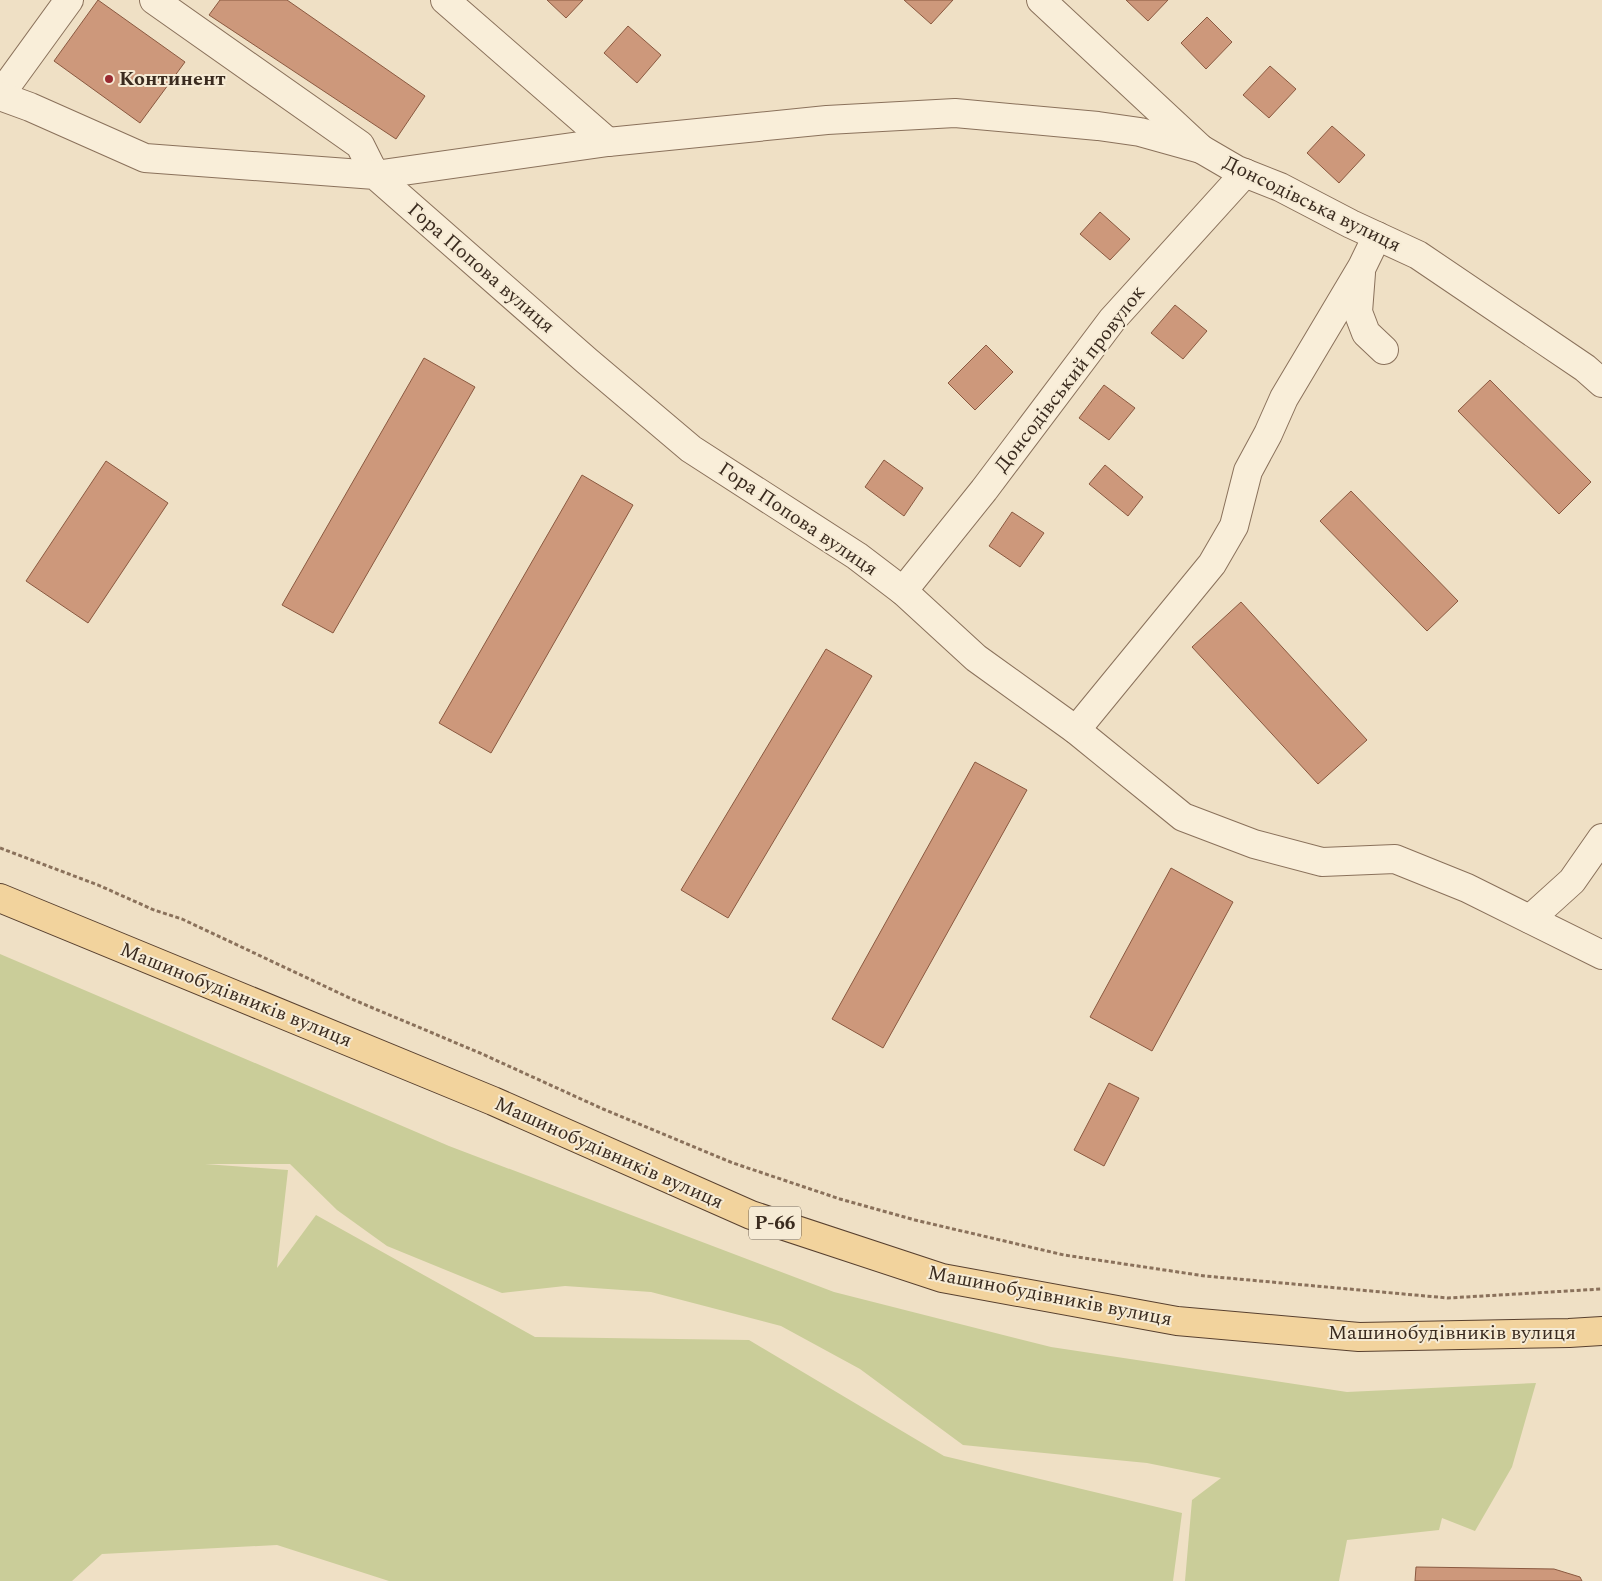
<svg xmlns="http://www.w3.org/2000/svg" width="1602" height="1581" viewBox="0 0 1602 1581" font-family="Spectral,serif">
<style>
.green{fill:#cacd99}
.building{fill:#cd987b;stroke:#8a5940}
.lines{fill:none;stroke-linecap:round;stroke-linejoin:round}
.minor-casing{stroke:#8a715b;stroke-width:30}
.major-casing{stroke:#58402f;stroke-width:30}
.path{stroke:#8a715b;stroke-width:3;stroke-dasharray:4 2.5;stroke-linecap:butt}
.minor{stroke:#f9eed9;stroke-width:28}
.major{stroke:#f2d39d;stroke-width:28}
.poi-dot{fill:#9a2a31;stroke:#f6ebd5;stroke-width:2}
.labels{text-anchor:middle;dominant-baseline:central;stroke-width:4;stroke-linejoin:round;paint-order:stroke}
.shield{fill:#f6ebd5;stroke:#726556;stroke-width:1}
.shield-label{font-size:19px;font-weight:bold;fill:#3a2b1f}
.poi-label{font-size:20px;font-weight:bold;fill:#3a2b1f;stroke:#f6ebd5;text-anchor:start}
.street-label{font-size:20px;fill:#3a2b1f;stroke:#f6ebd5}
</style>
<rect width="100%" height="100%" fill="#efe0c5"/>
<path class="green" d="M0 954 449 1146 834 1292 1051 1347 1347 1392 1536 1383 1512 1467 1475 1531 1442 1518 1439 1530 1347 1540 1339 1581H1185L1192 1500 1221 1478 1147 1463 963 1445 860 1369 781 1326 651 1292 565 1286 502 1293 387 1246 337 1210 290 1164H205L288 1170 277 1268 316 1215 535 1337 749 1340 944 1456 1182 1513 1173 1581H389L277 1545 102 1554 72 1581H0Z"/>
<g class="building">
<path d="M98 0 185 62 140 123 54 61Z"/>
<path d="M220 0H287L425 96 396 139 209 15Z"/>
<path d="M547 0H583L566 18Z"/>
<path d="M904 0H953L931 24Z"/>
<path d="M1126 0H1168L1148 21Z"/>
<path d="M1207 17 1232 42 1206 69 1181 43Z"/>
<path d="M628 26 661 55 637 83 604 53Z"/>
<path d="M1270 66 1296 89 1269 118 1243 95Z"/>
<path d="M1332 126 1365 155 1339 183 1307 153Z"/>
<path d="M1100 212 1130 239 1110 260 1080 234Z"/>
<path d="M1175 305 1207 331 1183 359 1151 333Z"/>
<path d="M986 345 1013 372 975 410 948 383Z"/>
<path d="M424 358 475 387 333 633 282 605Z"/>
<path d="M1490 380 1591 482 1559 514 1458 411Z"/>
<path d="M1104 385 1135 408 1109 440 1079 418Z"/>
<path d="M884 460 923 488 904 516 865 487Z"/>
<path d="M106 461 168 503 88 623 26 581Z"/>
<path d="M1105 465 1143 497 1128 516 1089 484Z"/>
<path d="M582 475 633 505 491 753 439 723Z"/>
<path d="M1351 491 1458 601 1427 631 1320 521Z"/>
<path d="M1012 512 1044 533 1020 567 989 546Z"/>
<path d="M1241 602 1367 740 1318 784 1192 647Z"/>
<path d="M826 649 872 676 728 918 681 890Z"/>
<path d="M975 762 1027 790 883 1048 832 1019Z"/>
<path d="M1171 868 1233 902 1152 1051 1090 1017Z"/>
<path d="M1109 1083 1139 1098 1104 1166 1074 1150Z"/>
<path d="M1416 1567 1554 1569 1580 1577 1582 1581H1415Z"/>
</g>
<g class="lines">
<g class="minor-casing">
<g id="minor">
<path d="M154 0 360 145 375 175 608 142 827 120 955 113 1098 126 1140 132 1201 149"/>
<path d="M445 0 608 142"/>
<path d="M1041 0 1201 149 1237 170 1280 187 1351 224 1418 255 1585 368 1602 383"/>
<path d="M0 95 69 0"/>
<path d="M0 96 30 107 145 158 375 175 587 361 691 449 857 556 903 591 976 658 1076 730 1183 817 1254 844 1322 862 1395 859 1467 888 1602 955"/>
<path d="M1361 273 1358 312 1366 333 1384 350"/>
<path d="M903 591 984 490 1112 320 1245 173"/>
<path d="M1076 730 1212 564 1234 526 1248 471 1268 434 1284 398 1362 267 1377 236"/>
<path d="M1530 919 1572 881 1602 838"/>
</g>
</g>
<g class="major-casing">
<path id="major" d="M0 898 493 1101 751 1215 942 1278 1177 1321 1359 1337 1569 1333 1602 1331"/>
</g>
<path class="path" d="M0 848 98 885 154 910 182 919 354 1000 480 1053 603 1109 733 1163 840 1199 915 1220 1064 1255 1205 1276 1448 1298 1602 1289"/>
<use href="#minor" class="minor"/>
<use href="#major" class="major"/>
</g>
<circle class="poi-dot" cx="109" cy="79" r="5"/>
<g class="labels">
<rect class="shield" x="749" y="1206.5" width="52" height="33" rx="4"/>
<g class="shield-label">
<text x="775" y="1223">Р-66</text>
</g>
<g class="poi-label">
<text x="119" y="79">Континент</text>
</g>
<g class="street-label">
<text transform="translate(1312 204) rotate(26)">Донсодівська вулиця</text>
<text transform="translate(481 268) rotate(41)">Гора Попова вулиця</text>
<text transform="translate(1070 379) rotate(-52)">Донсодівський провулок</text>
<text transform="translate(798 519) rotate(34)">Гора Попова вулиця</text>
<text transform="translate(236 995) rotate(22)">Машинобудівників вулиця</text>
<text transform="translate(609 1153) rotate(24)">Машинобудівників вулиця</text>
<text transform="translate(1050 1296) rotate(11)">Машинобудівників вулиця</text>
<text x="1452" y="1333">Машинобудівників вулиця</text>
</g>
</g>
</svg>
